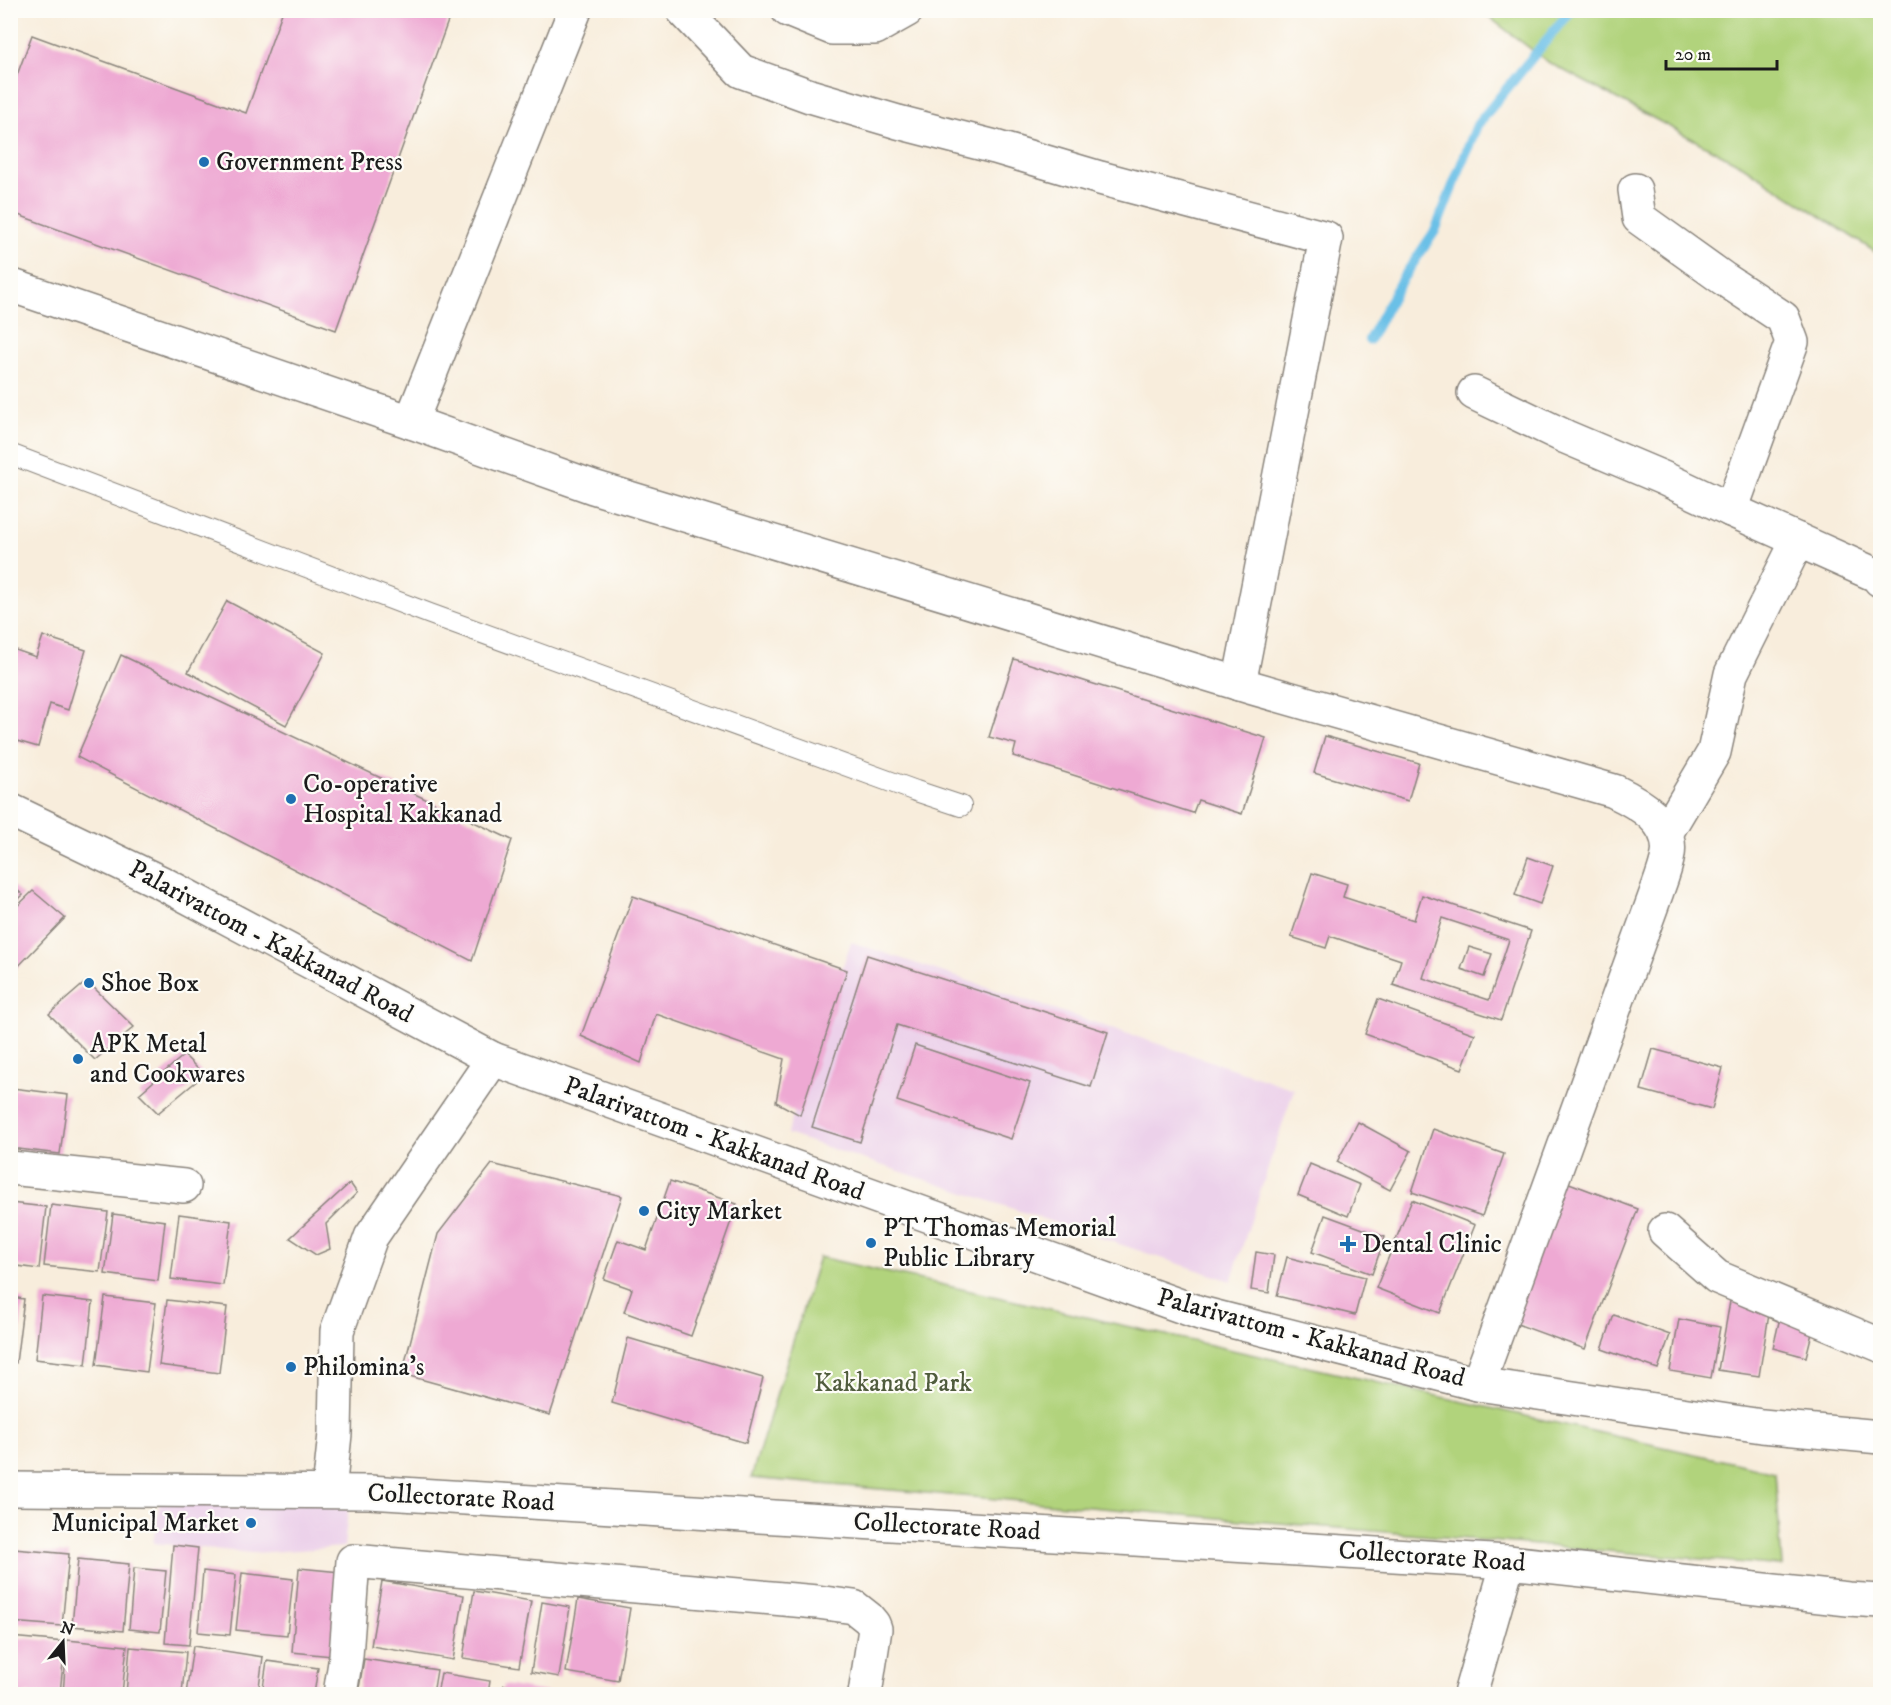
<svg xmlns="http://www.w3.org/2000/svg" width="1891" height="1705" viewBox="0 0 1891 1705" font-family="'IM FELL DW Pica',serif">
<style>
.built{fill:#ecd1ea}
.green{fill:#b1d37b;stroke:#66784c;stroke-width:1.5}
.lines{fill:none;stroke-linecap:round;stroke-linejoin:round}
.stream{stroke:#6ac0e7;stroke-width:10}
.building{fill:#eea9d3;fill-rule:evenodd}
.lane-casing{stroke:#8a847c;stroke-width:22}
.street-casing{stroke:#8a847c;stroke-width:36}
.secondary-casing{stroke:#8a847c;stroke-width:36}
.primary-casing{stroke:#8a847c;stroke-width:36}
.lane{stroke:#fff;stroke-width:20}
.street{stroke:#fff;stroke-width:33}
.secondary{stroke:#fff;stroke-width:33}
.primary{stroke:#fff;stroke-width:33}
.poi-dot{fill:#1f6fb2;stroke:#fdfcf7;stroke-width:2}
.labels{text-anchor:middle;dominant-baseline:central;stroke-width:4.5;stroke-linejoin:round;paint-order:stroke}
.poi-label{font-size:26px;fill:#1c1c1c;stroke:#fdfcf7;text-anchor:start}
.street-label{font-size:26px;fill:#1c1c1c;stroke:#fdfcf7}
.park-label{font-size:26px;fill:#505c3d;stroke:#fdfcf7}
</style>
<rect width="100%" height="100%" fill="#fdfcf7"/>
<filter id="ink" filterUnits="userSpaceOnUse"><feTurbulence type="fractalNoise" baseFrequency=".0167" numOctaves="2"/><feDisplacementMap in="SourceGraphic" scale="12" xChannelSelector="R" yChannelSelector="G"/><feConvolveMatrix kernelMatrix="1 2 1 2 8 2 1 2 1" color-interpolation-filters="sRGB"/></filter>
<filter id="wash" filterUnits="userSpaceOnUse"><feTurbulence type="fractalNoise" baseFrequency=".008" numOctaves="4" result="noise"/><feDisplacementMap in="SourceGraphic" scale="24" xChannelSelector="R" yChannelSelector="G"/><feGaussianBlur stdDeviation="1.35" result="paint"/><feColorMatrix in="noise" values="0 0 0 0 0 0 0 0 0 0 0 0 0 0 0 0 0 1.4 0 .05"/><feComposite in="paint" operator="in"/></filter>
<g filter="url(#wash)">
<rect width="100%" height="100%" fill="#f8eddc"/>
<g class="built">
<path d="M851 942 1294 1089 1231 1281 787 1134Z"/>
<path d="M160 1500 349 1503 344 1547 252 1553 153 1543Z"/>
</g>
<g class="green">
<path d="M1481 11H1880V255L1743 166 1548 62Z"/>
<path d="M819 1257 1775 1472 1782 1566 751 1478Z"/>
</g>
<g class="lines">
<path class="stream" d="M1369 340 1401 281 1435 231 1477 125 1571 10"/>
</g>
<g id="blocks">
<g class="building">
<path d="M283 10H452L336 330 10 212V94L32 35 246 113Z"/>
<path d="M227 601 325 653 286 725 188 672Z"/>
<path d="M43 636 86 650 68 710 50 704 38 747 10 739V648L36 657Z"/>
<path d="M121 655 512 840 472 961 77 757Z"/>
<path d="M1014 659 1266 738 1242 814 1198 800 1193 813 1013 756 1016 744 989 737Z"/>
<path d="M1325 736 1419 763 1408 801 1314 773Z"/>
<path d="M1528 857 1553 866 1540 904 1515 895Z"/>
<path d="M1312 873 1347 884 1343 897 1414 920 1422 895 1531 931 1501 1020 1393 985 1401 960 1330 936 1326 948 1291 937ZM1442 918 1509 940 1489 1000 1423 978Z"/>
<path d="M10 884 23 895 10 907Z"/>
<path d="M33 891 65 918 10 975V913Z"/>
<path d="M633 896 847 970 800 1115 776 1102 784 1059 656 1014 641 1063 581 1036Z"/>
<path d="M1469 947 1492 954 1484 977 1461 969Z"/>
<path d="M867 955 1108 1032 1091 1087 897 1025 860 1142 812 1127Z"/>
<path d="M87 981 134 1027 95 1060 49 1014Z"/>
<path d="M1378 999 1475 1034 1462 1069 1365 1034Z"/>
<path d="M915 1045 1030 1083 1011 1139 897 1101Z"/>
<path d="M1653 1049 1723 1068 1712 1109 1641 1090Z"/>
<path d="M184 1055 204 1075 158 1113 139 1094Z"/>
<path d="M12 1088 68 1095 60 1154 10 1148Z"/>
<path d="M1358 1122 1411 1151 1390 1190 1337 1162Z"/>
<path d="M1433 1129 1504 1154 1482 1216 1412 1192Z"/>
<path d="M492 1164 622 1196 550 1415 402 1374 438 1234Z"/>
<path d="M1310 1164 1360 1185 1348 1216 1298 1195Z"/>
<path d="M1540 1172 1638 1209 1585 1349 1487 1313Z"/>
<path d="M670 1181 737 1204 691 1336 624 1312 632 1289 604 1279 618 1240 646 1250Z"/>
<path d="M350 1183 357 1193 326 1224 330 1249 316 1255 290 1238Z"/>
<path d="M1412 1200 1475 1225 1440 1313 1376 1288Z"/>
<path d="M10 1203 46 1207 39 1269 10 1265Z"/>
<path d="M51 1205 108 1212 100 1272 44 1266Z"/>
<path d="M113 1214 165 1221 158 1281 105 1274Z"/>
<path d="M179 1214 231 1221 223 1285 171 1279Z"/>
<path d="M1325 1215 1385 1237 1372 1274 1312 1252Z"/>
<path d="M1256 1252 1274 1255 1269 1293 1251 1290Z"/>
<path d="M1287 1257 1365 1277 1355 1315 1277 1296Z"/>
<path d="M42 1296 93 1302 86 1365 35 1359Z"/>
<path d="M10 1297 24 1299 16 1363 10 1362Z"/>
<path d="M105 1297 156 1303 147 1372 96 1365Z"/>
<path d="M167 1300 227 1307 219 1373 159 1365Z"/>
<path d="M1730 1301 1770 1308 1759 1376 1718 1370Z"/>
<path d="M1781 1313 1815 1321 1806 1357 1773 1348Z"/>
<path d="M1614 1315 1670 1335 1658 1369 1602 1349Z"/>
<path d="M1679 1319 1720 1327 1711 1378 1670 1371Z"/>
<path d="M628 1338 763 1378 746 1443 612 1403Z"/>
<path d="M173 1545 198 1548 189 1645 165 1643Z"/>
<path d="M14 1549 69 1554 62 1626 10 1622V1590Z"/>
<path d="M78 1559 129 1564 123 1631 72 1626Z"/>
<path d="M134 1568 166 1571 160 1632 129 1629Z"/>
<path d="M299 1568 340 1572 332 1656 292 1652Z"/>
<path d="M203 1571 236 1575 230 1635 198 1632Z"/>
<path d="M242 1573 293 1579 287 1635 236 1630Z"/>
<path d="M382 1581 464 1595 453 1660 371 1646Z"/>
<path d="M474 1591 531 1601 519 1667 463 1658Z"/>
<path d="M578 1599 630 1608 618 1681 566 1672Z"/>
<path d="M542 1602 570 1607 559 1677 531 1672Z"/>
<path d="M10 1637 65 1642 60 1694H10Z"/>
<path d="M67 1640 127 1646 122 1694H63Z"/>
<path d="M193 1646 263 1657 258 1694H186Z"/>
<path d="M130 1647 186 1652 182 1694H126Z"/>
<path d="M364 1659 437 1670 433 1694H358Z"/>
<path d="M267 1661 318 1668 314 1694H262Z"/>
<path d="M441 1673 490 1681 488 1694H437Z"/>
<path d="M504 1685 552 1693V1694H502Z"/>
</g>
</g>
</g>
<g filter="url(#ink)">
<use href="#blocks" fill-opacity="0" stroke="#8a847c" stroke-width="1.5"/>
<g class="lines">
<g class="lane-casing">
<path id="lane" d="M10 454 430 614 916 791 961 806"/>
</g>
<g class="street-casing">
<g id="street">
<path d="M683 10 741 71 810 96 898 122 995 147 1100 178 1326 238 1239 684"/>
<path d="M788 10 832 28H875L907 10"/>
<path d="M10 285 411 422 593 487 1253 688 1614 791C1639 803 1673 822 1668 855 1666 867 1661 880 1657 891L1478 1384"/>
<path d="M1474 393 1566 437 1663 478 1731 510 1792 342 1783 318 1724 279 1639 218 1635 190"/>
<path d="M411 422 575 10"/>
<path d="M1731 510 1878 576 1880 580"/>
<path d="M1666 833 1714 752 1731 674 1798 540"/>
<path d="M10 1168 184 1186"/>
<path d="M1665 1231 1717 1277 1880 1345"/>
<path d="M329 1491 335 1434 337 1331 371 1237 493 1059"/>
<path d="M340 1694 346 1656 353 1561 817 1602 854 1607 868 1618 873 1624 875 1629 865 1694"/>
<path d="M1470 1694 1508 1562"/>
</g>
</g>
<g class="secondary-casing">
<path id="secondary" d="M10 1489 369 1492 1508 1562 1848 1599 1880 1601"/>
</g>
<g class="primary-casing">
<path id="primary" d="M10 810 162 883 493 1059 1200 1313 1478 1384 1762 1426 1880 1437"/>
</g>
<use href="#lane" class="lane"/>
<use href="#street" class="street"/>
<use href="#secondary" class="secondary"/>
<use href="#primary" class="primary"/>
</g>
</g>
<g class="poi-dot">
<circle cx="204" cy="162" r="6"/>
<circle cx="291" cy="799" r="6"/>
<circle cx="89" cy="983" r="6"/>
<circle cx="78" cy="1059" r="6"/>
<circle cx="644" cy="1211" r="6"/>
<circle cx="871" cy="1243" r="6"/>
<path d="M1345 1235h6v6h6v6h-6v6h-6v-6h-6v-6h6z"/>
<circle cx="291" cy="1367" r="6"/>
<circle cx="251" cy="1523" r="6"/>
</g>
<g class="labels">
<g class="poi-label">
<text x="216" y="162">Government Press</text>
<text x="303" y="784">Co-operative<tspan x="303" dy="30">Hospital Kakkanad</tspan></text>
<text x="101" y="983">Shoe Box</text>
<text x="90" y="1044">APK Metal<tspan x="90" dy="30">and Cookwares</tspan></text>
<text x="656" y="1211">City Market</text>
<text x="883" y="1228">PT Thomas Memorial<tspan x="883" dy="30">Public Library</tspan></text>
<text x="1362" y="1244">Dental Clinic</text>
<text x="303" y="1367">Philomina's</text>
<text x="239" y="1523" text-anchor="end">Municipal Market</text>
</g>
<g class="street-label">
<text transform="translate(271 942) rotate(28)">Palarivattom - Kakkanad Road</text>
<text transform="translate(714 1139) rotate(20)">Palarivattom - Kakkanad Road</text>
<text transform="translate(1311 1338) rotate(15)">Palarivattom - Kakkanad Road</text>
<text transform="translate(461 1498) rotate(3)">Collectorate Road</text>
<text transform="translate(947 1527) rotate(3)">Collectorate Road</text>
<text transform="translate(1432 1557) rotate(4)">Collectorate Road</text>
</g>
<g class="park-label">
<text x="893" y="1383">Kakkanad Park</text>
</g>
</g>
<rect width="1891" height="1705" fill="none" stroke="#fdfcf7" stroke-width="36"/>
<g transform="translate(63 1642) rotate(18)" stroke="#fdfcf7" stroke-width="4.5" paint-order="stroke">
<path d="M0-4.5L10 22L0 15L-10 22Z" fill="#1c1c1c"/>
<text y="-9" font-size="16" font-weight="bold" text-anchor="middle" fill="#1c1c1c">N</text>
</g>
<path d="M1666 60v9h111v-9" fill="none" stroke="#1c1c1c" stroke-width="3"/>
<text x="1675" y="60" font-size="18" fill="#1c1c1c" stroke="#fdfcf7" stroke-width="4.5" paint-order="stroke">20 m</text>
</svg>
